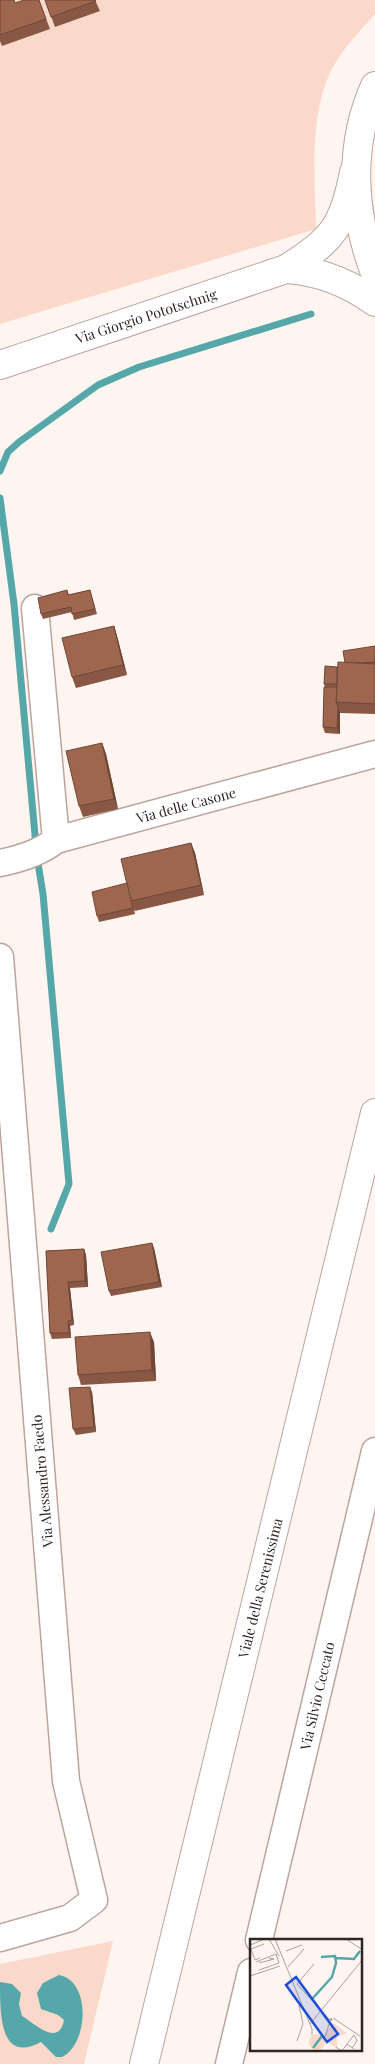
<svg xmlns="http://www.w3.org/2000/svg" width="375" height="2064" viewBox="0 0 375 2064" font-family="'Playfair Display',serif">
<style>
.green{fill:#fad9cb}
.water{fill:#55a7a9}
.lines{fill:none;stroke-linecap:round;stroke-linejoin:round}
.stream{stroke:#55a7a9;stroke-width:7}
.minor-casing{stroke:#bba59c;stroke-width:29}
.tertiary-casing{stroke:#bba59c;stroke-width:30}
.primary-casing{stroke:#bba59c;stroke-width:30}
.minor{stroke:#fff;stroke-width:26}
.tertiary{stroke:#fff;stroke-width:28}
.primary{stroke:#fff;stroke-width:28}
.wall{fill:#885844}
.shaded-wall{fill:#6f4737}
.building{fill:#9e664f;stroke:#6f4737}
.labels{text-anchor:middle;dominant-baseline:central;stroke-width:4;stroke-linejoin:round;paint-order:stroke}
.street-label{font-size:14px;fill:#2f2623;stroke:#fff}
.inset-river{fill:none;stroke:#55a7a9;stroke-width:2.5}
.inset-road{fill:none;stroke:#aba29e;stroke-width:1}
.view{fill:#1d4ed8;fill-opacity:0.15;stroke:#1d4ed8;stroke-width:2.5}
.inset-edge{fill:none;stroke:#2f2623;stroke-width:2.5}
</style>
<rect width="100%" height="100%" fill="#fef4f0"/>
<g class="green">
<path d="M0 0H375V14C361 30 345 46 334 65 308 112 315 177 316 229L0 324Z"/>
<path d="M113 1941 84 2064H0V1964Z"/>
</g>
<path class="water" d="M59 1975C92 1981 88 2045 62 2057H56L41 2042C0 2064 0 2016 0 1982L12 1984 21 1993 19 2004 22 2016C34 2023 59 2048 64 2020L58 2015 41 2009 37 1993 43 1983Z"/>
<g class="lines">
<g class="stream">
<path d="M0 471 8 452 19 442 98 385 139 367 311 314"/>
<path d="M0 498 14 604 36 846"/>
<path d="M37 857 43 894 69 1184 51 1229"/>
</g>
<g class="minor-casing">
<g id="minor">
<path d="M35 608 56 840"/>
<path d="M0 863C20 859 40 853 56 840L375 754"/>
<path d="M0 957 66 1781 94 1900 70 1918 0 1938"/>
<path d="M259 1940 375 1451"/>
<path d="M229 2064 251 1972"/>
</g>
</g>
<g class="tertiary-casing">
<g id="tertiary">
<path d="M286 269C318 271 349 283 375 302"/>
<path d="M0 365 286 269C332 241 344 226 354 172"/>
</g>
</g>
<g class="primary-casing">
<g id="primary">
<path d="M375 86C348 146 352 212 375 273"/>
<path d="M144 2064 375 1113"/>
</g>
</g>
<use href="#minor" class="minor"/>
<use href="#tertiary" class="tertiary"/>
<use href="#primary" class="primary"/>
</g>
<g class="wall">
<path d="M0 0 15 3 39 0 50 29 2 46 0 41Z"/>
<path d="M45 0H95L100 11 55 27Z"/>
<path d="M67 590 69 595 90 590 97 614 74 620 72 612 43 619 41 614Z"/>
<path d="M114 626 117 636 127 675 76 688 72 677Z"/>
<path d="M375 646V714L340 713V734L325 733 323 727 325 687 324 684 337 667Z"/>
<path d="M102 743 106 754 118 809 83 817 79 806Z"/>
<path d="M191 843 195 853 204 895 135 911 134 909 135 914 99 922 97 916 127 883Z"/>
<path d="M154 1248 162 1287 111 1296 109 1291Z"/>
<path d="M84 1249 86 1255 88 1287 70 1288 74 1325 70 1326 71 1338 52 1339 50 1333 46 1251Z"/>
<path d="M154 1342 156 1381 81 1385 78 1375Z"/>
<path d="M92 1392 96 1432 76 1435 73 1429Z"/>
</g>
<g class="shaded-wall">
<path d="M114 626 117 636 127 675 123 665Z"/>
<path d="M338 707 340 713V734L337 728Z"/>
<path d="M102 743 106 754 118 809 114 799Z"/>
<path d="M191 843 195 853 204 895 201 885Z"/>
<path d="M152 1243 154 1248 162 1287 159 1282Z"/>
<path d="M84 1249 86 1255 88 1287 85 1281Z"/>
<path d="M68 1282 70 1288 74 1325 72 1320Z"/>
<path d="M68 1321 70 1326 71 1338 69 1333Z"/>
<path d="M150 1332 154 1342 156 1381 152 1370Z"/>
<path d="M90 1387 92 1392 96 1432 94 1427Z"/>
</g>
<g class="building">
<path d="M0 0H14L15 3 24 0H39L46 19 0 35Z"/>
<path d="M45 0H95L96 1 51 17Z"/>
<path d="M67 590 68 595 90 590 95 609 72 614 71 607 41 614 38 598Z"/>
<path d="M114 626 123 665 72 677 62 638Z"/>
<path d="M375 646V662L357 663H345L343 651Z"/>
<path d="M338 662 375 664V704L336 702Z"/>
<path d="M325 666 337 667V684H324Z"/>
<path d="M324 687H337L336 702 338 707 337 728 323 727Z"/>
<path d="M102 743 114 799 79 806 66 751Z"/>
<path d="M191 843 201 885 131 901 121 859Z"/>
<path d="M127 883 133 908 97 916 92 892Z"/>
<path d="M152 1243 159 1282 109 1291 101 1252Z"/>
<path d="M84 1249 85 1281 68 1282 72 1320 68 1321 69 1333H50L46 1251Z"/>
<path d="M150 1332 152 1370 78 1375 75 1337Z"/>
<path d="M90 1387 94 1427 73 1429 69 1388Z"/>
</g>
<g class="labels">
<g class="street-label">
<text transform="translate(146 316) rotate(-18)">Via Giorgio Pototschnig</text>
<text transform="translate(186 805) rotate(-15)">Via delle Casone</text>
<text transform="translate(42 1481) rotate(-95)">Via Alessandro Faedo</text>
<text transform="translate(260 1588) rotate(-76)">Viale della Serenissima</text>
<text transform="translate(317 1696) rotate(-77)">Via Silvio Ceccato</text>
</g>
</g>
<g transform="translate(250 1939)">
<rect width="112" height="112" fill="#fef4f0"/>
<path d="M83 84 97 94 87 98V110L79 104 74 95ZM59 103a8 8 0 1 1 16 0a8 8 0 1 1-16 0Z" fill="#fad9cb"/>
<path class="inset-river" d="M86 19 104 20 110 12M62 60 82 38 86 24 85 17 71 18M63 109 72 97"/>
<path class="inset-road" d="M19 0 29 17M25 0 62 90V96M96 0 113 11M0 6 15 0M36 12 52 6M10 19 5 21 1 10 14 5M6 23 26 15 29 24 9 31M9 24 24 20 19 19M64 25 47 45 80 81M38 28 54 10M0 37 30 27M83 79 110 97M60 85 113 20M75 98 81 79 82 82M47 102 53 85 49 66M86 108 92 112 97 105M102 109 107 102 104 96 97 105 104 110"/>
<path class="view" d="M46 38 88 95 77 103 36 46Z"/>
<rect width="112" height="112" class="inset-edge"/>
</g>
</svg>
